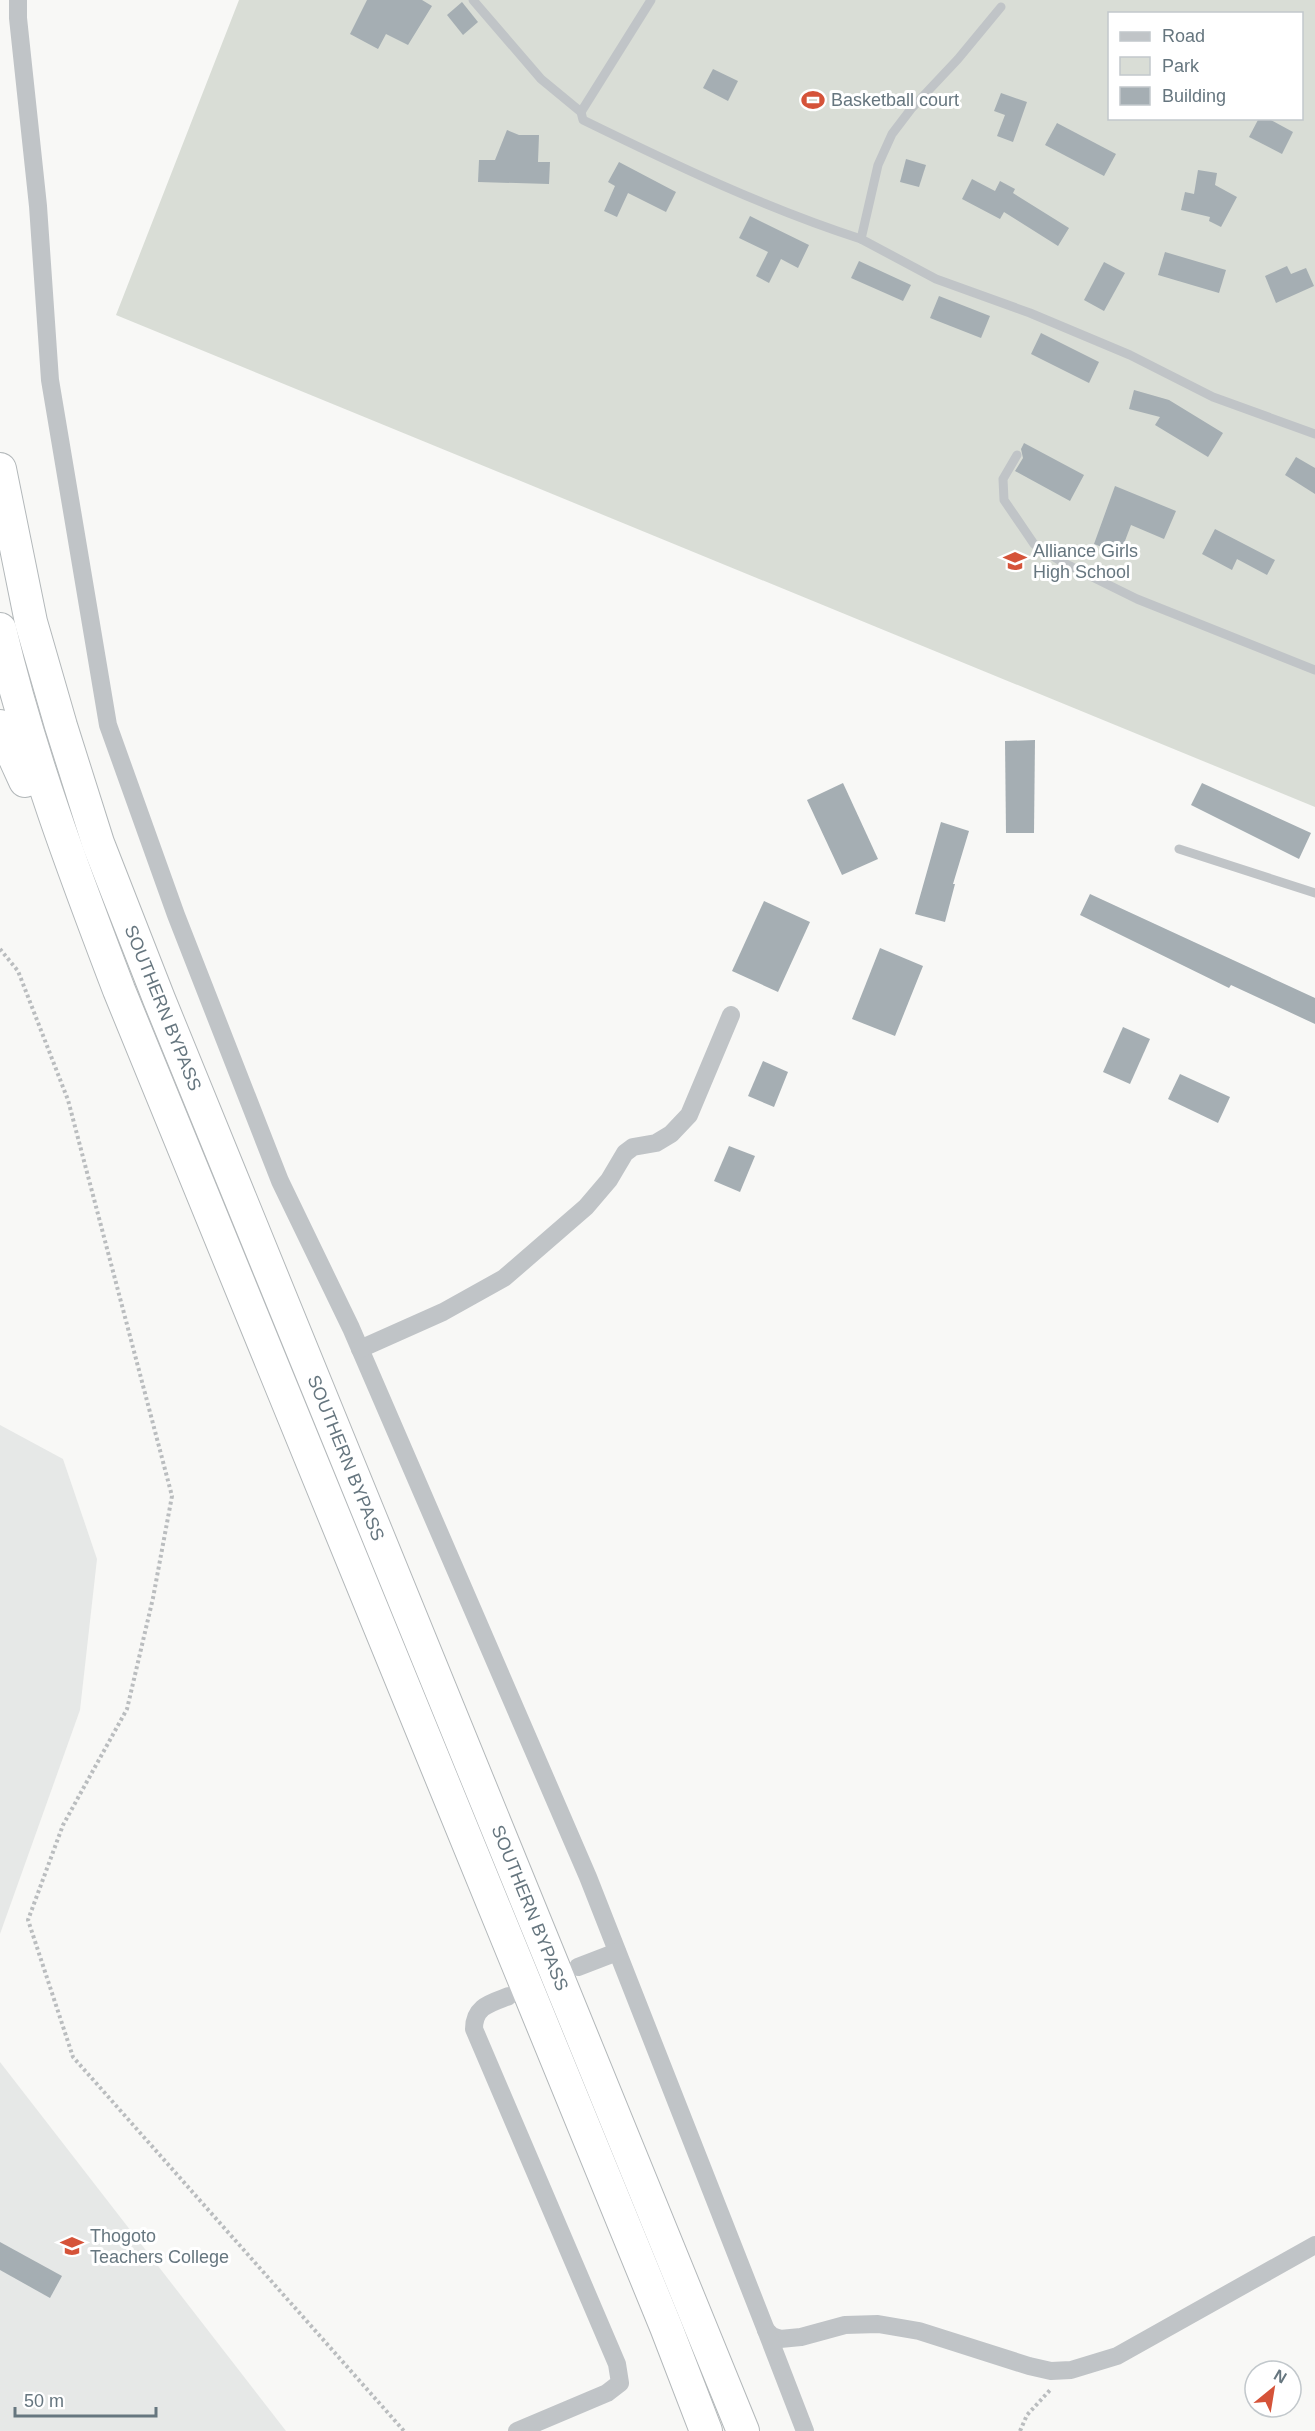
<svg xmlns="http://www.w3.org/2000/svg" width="1315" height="2431" viewBox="0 0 1315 2431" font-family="Helvetica,sans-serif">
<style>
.built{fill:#e6e8e7}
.green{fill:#d9ddd6;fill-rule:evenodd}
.building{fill:#a5aeb3}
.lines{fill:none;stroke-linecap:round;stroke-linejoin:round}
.highway-casing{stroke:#b3b8ba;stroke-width:34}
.path{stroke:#babdbf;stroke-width:4;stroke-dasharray:3 3;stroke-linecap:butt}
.lane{stroke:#c0c4c7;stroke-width:9}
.street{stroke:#c0c4c7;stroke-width:18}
.highway{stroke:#fff;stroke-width:32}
.labels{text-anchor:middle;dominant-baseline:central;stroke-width:6;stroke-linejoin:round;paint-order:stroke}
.poi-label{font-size:18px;fill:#66767f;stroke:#fff;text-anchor:start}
.street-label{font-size:18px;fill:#66767f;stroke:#fff}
</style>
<rect width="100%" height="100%" fill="#f8f8f6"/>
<g class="built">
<path d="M0 1425 63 1459 97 1559 80 1710 0 1934Z"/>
<path d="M0 2062 286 2431H0Z"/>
</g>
<path class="green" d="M239 0H1315V807L116 315ZM1110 14H1302V118H1110Z"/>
<g class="building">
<path d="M367 0H422L432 6 408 45 386 34 378 49 350 34Z"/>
<path d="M462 2 478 22 463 35 447 15Z"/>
<path d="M713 69 738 81 728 101 703 88Z"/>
<path d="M1001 93 1027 102 1013 142 997 136 1005 115 994 111Z"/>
<path d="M1259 118H1267L1293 132 1282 154 1249 137Z"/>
<path d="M1057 123 1116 154 1104 176 1045 145Z"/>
<path d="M507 130 519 135H539L538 162H550L549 184 478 182 479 160H495Z"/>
<path d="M906 159 926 165 919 187 900 182Z"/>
<path d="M619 162 676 192 666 212 628 193 617 217 604 211 615 186 608 182Z"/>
<path d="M1198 170 1217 173 1215 185 1237 197 1221 227 1209 221 1210 217 1181 210 1185 192 1194 194Z"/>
<path d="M972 179 995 191 1000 181 1015 189 1013 193 1069 228 1058 246 1004 212 1000 219 962 199Z"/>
<path d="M750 216 809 245 798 268 781 259 769 283 756 276 768 252 739 238Z"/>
<path d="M1165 252 1226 270 1219 293 1158 275Z"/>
<path d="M859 261 911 285 903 301 851 278Z"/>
<path d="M1104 262 1125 273 1104 311 1084 300Z"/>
<path d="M1287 266 1291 274 1306 268 1314 286 1276 303 1265 276Z"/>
<path d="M939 296 990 316 981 338 930 318Z"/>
<path d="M1041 333 1099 362 1089 383 1031 354Z"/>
<path d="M1134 390 1169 400 1223 433 1208 457 1155 425 1160 417 1129 409Z"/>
<path d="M1024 443 1084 475 1070 501 1015 471 1023 458 1021 449Z"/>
<path d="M1296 457 1315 468V494L1285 475Z"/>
<path d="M1115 486 1176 511 1164 539 1131 525 1120 554 1094 544Z"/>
<path d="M1215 529 1275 560 1267 575 1237 559 1232 570 1202 554Z"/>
<path d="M1035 740 1034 833H1006L1005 741Z"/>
<path d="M843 783 878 859 842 875 807 800Z"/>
<path d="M1202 783 1311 833 1299 859 1191 805Z"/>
<path d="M941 822 969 831 953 884H955L945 922 915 914Z"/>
<path d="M1090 894 1315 998V1024L1231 985 1229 988 1080 915Z"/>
<path d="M764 901 810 922 778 992 732 971Z"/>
<path d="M880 948 923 966 895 1036 852 1019Z"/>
<path d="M1123 1027 1150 1039 1130 1084 1103 1072Z"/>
<path d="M763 1061 788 1072 774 1107 748 1096Z"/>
<path d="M1180 1074 1230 1097 1218 1123 1168 1099Z"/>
<path d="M729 1146 755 1156 740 1192 714 1181Z"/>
<path d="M0 2242 62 2276 50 2298 0 2270Z"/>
</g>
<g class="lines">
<g class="highway-casing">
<g id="highway">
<path d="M0 469 31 622 61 726 98 843 159 999 743 2431"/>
<path d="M0 629C29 753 74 872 119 990L666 2327 706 2431"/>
<path d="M0 726 25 781"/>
</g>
</g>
<g class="path">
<path d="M0 949 18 971 68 1100 172 1496 153 1598 127 1709 63 1825 28 1920 73 2057 404 2431"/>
<path d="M1020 2431 1027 2415 1051 2389"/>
</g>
<g class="lane">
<path d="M473 0 541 79 581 112"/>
<path d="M651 0 581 112 583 120C673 164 765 208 861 239"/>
<path d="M1001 7 958 59 911 109 892 134 878 165 861 239 936 279 1030 313 1130 355 1213 397 1315 434"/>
<path d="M1017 455 1003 479 1004 500 1034 544 1062 562 1137 599 1315 670"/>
<path d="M1179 849 1315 893"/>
</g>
<g class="street">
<path d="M18 0V18L38 206 50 380 108 725 176 915 280 1181 351 1328 588 1877 766 2330 772 2336 780 2339 801 2337 845 2325 878 2324 919 2331 1029 2366 1051 2371 1071 2370 1117 2356 1315 2245"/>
<path d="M360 1349 443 1312 504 1278 586 1207 609 1180 625 1153 633 1147 656 1143 671 1134 689 1115 731 1015"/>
<path d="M578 1967 617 1952"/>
<path d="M509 1996C491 2003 474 2006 474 2029L617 2364 620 2383 607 2393 517 2431"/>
<path d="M766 2330 805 2431"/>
</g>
<use href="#highway" class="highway"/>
</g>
<defs>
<g id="stadium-bare" transform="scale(1.8)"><path d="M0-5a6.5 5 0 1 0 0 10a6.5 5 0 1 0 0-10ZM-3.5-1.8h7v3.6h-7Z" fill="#d55339" stroke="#fff" stroke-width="2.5" paint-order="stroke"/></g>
<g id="school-bare" transform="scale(1.8)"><path d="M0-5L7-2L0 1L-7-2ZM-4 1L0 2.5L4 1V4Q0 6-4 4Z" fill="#d55339" stroke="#fff" stroke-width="2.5" paint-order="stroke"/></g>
<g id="university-bare" transform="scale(1.8)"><path d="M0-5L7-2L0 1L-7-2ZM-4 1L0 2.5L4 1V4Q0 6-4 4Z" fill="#d55339" stroke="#fff" stroke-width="2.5" paint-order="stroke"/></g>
</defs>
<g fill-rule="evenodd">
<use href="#stadium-bare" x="813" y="100"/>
<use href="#school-bare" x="1015" y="561"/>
<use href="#university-bare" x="72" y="2246"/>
</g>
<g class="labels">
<g class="poi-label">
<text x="831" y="100">Basketball court</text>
<text x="1033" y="551">Alliance Girls<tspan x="1033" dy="21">High School</tspan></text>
<text x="90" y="2236">Thogoto<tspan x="90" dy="21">Teachers College</tspan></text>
</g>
<g class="street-label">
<text transform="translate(163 1008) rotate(68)">SOUTHERN BYPASS</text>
<text transform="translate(346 1458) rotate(68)">SOUTHERN BYPASS</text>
<text transform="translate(530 1908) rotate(68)">SOUTHERN BYPASS</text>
</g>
</g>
<rect x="1108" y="12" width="195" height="108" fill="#ffffff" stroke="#c2c8cc" stroke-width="1.5"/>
<rect x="1120" y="32" width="30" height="9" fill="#c0c4c7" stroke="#c2c8cc" stroke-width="1.5"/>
<text x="1162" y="42" font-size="18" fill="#66767f">Road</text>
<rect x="1120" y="57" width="30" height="18" fill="#d9ddd6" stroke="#c2c8cc" stroke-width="1.5"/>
<text x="1162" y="72" font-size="18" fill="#66767f">Park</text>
<rect x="1120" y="87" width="30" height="18" fill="#a5aeb3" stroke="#c2c8cc" stroke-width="1.5"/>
<text x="1162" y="102" font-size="18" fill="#66767f">Building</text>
<g transform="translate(1273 2389) rotate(30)"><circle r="28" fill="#ffffff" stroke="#c2c8cc" stroke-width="1.5"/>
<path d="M0-4.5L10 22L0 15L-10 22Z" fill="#d55339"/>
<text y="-9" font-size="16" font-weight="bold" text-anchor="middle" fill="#66767f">N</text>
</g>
<path d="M15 2407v9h141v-9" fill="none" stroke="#66767f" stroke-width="3"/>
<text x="24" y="2407" font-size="18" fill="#66767f" stroke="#ffffff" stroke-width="4.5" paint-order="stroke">50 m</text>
</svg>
